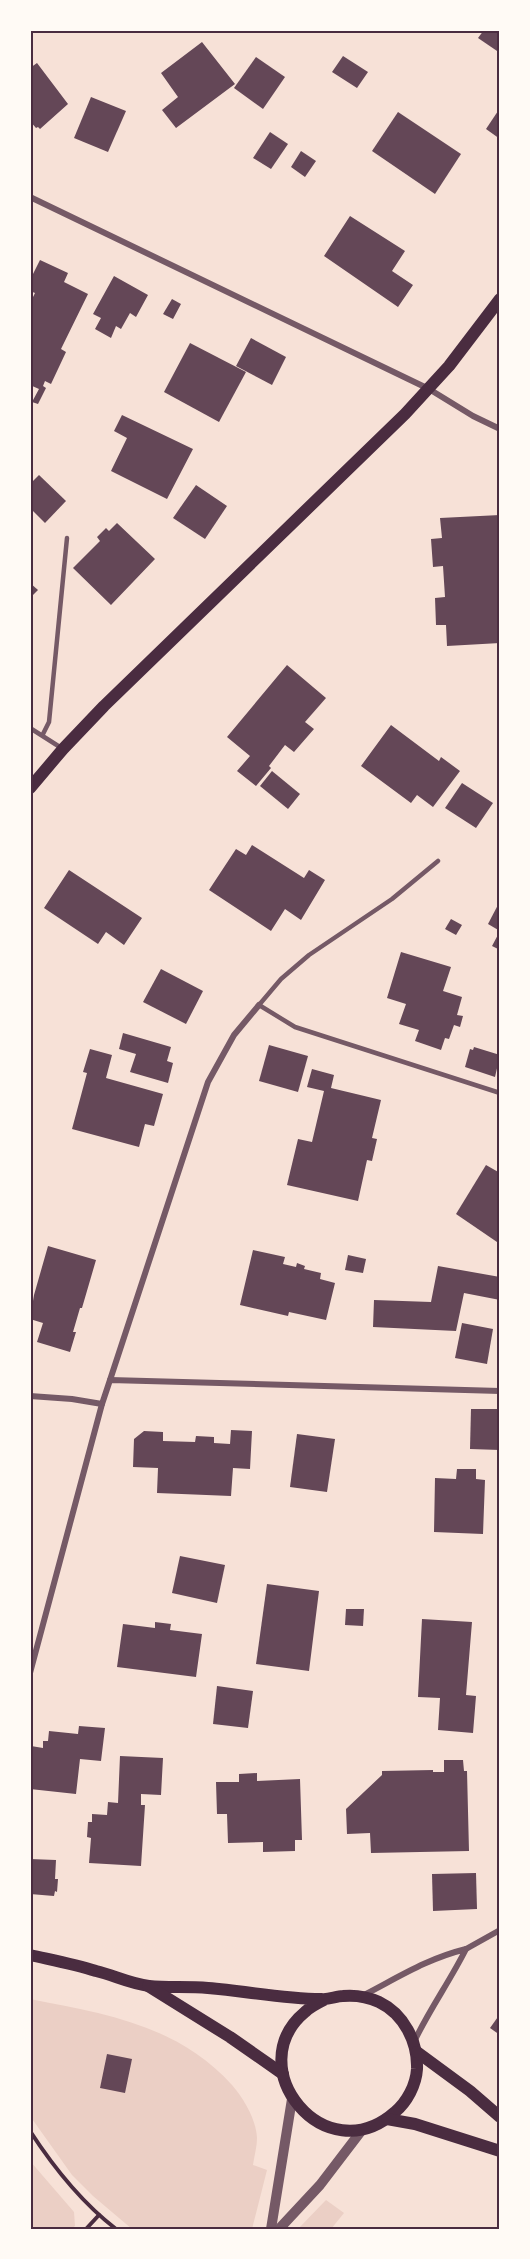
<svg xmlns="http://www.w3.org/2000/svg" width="530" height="2259" viewBox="0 0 530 2259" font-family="'Open Sans',sans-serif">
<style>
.green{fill:#ebcfc5}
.building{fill:#644757}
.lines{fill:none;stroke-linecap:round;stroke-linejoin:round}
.path{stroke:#4a2c40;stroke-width:4}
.service{stroke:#755966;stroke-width:4.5}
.minor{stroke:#755966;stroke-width:6}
.tertiary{stroke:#755966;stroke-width:10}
.secondary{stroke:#4a2c40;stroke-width:12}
.neatline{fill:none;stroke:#4a2c40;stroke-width:2}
</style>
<rect width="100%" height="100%" fill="#f7e1d7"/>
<g class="green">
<path d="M30 1999C106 2014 178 2025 232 2085 244 2099 256 2119 257 2138 257 2147 254 2157 253 2165L267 2170 252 2229H132L93 2196 72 2175 30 2116Z"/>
<path d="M30 2161 74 2212 75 2226 71 2229H30Z"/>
<path d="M326 2200 344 2213 331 2229H298Z"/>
</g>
<g class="building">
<path d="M484 30H500V53L478 38Z"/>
<path d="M202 42 235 84 176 128 162 110 178 97 161 73Z"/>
<path d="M343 56 368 72 357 88 332 72Z"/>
<path d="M256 57 285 77 263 109 234 88Z"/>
<path d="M37 63 68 104 40 129 38 127 36 128 30 121V68Z"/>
<path d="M91 97 126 111 108 152 74 138Z"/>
<path d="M500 108V139L486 129Z"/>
<path d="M398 112 461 154 435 194 372 151Z"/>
<path d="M270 132 288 144 271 169 253 158Z"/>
<path d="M301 151 316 161 305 177 291 167Z"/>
<path d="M350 216 405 251 392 271 413 285 398 307 324 256Z"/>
<path d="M40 260 68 273 64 282 88 294 61 349 66 352 51 384 45 381 43 386 46 388 38 404 32 402 39 389 30 385V303L35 293 30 291V280Z"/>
<path d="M114 276 148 295 136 317 130 313 121 329 116 326 111 338 95 329 101 318 93 314Z"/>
<path d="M172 299 181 304 173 319 163 314Z"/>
<path d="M251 338 286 357 272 385 236 366Z"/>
<path d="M190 343 246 372 219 422 164 392Z"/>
<path d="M122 415 193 449 167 499 111 471 127 438 114 431Z"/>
<path d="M39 475 66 501 45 523 30 508V484Z"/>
<path d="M196 485 227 506 205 539 173 518Z"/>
<path d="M500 515V643L447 646 446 625H436L435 598 445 597 443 566 433 567 431 539 442 538 440 518Z"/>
<path d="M117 523 155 559 111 605 73 568 100 541 97 537 106 528 109 531Z"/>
<path d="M30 583 38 590 30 598Z"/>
<path d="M287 665 326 698 305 722 314 729 294 752 285 745 269 766 271 768 256 786 237 771 250 756 227 737Z"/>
<path d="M391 725 439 761 441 757 460 771 433 807 417 795 411 803 361 766Z"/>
<path d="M272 771 300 794 288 809 260 786Z"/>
<path d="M462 783 493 803 476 828 445 808Z"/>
<path d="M252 845 304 878 309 870 325 880 301 920 285 909 271 931 209 890 236 849 246 855Z"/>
<path d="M69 870 142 918 124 945 106 932 98 944 44 908Z"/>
<path d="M500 901V931L488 924Z"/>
<path d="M451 919 462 925 456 935 445 929Z"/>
<path d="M500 931V950L492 946Z"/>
<path d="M401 952 451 967 443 991 462 997 457 1015 463 1016 460 1027 454 1025 449 1039 445 1038 441 1050 415 1041 419 1030 399 1024 406 1004 387 998Z"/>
<path d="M161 969 203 991 186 1024 143 1002Z"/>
<path d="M123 1033 171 1047 167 1061 173 1063 168 1083 130 1072 136 1054 119 1049Z"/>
<path d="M269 1045 308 1056 298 1092 259 1081Z"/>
<path d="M474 1047 500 1055 495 1077 465 1067 470 1049 473 1050Z"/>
<path d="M90 1049 112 1055 106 1078 163 1094 154 1126 145 1124 139 1147 72 1129 87 1073 83 1072Z"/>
<path d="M312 1069 334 1075 331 1088 381 1100 372 1138 377 1139 372 1161 367 1160 358 1201 287 1185 298 1139 312 1142 324 1091 307 1087Z"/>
<path d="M486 1165 500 1173V1236L497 1242 456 1214Z"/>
<path d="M48 1246 96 1260 82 1308H80L73 1332H76L70 1352 37 1342 43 1323 30 1319 34 1295Z"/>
<path d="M253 1250 285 1257 283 1264 296 1267 297 1263 305 1266 304 1269 321 1273 320 1279 335 1283 326 1320 289 1312 288 1316 240 1305Z"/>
<path d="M348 1255 366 1259 363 1273 345 1270Z"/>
<path d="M438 1266 500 1277V1300L464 1293 456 1331 373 1327 374 1300 431 1302Z"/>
<path d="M462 1323 493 1329 487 1364 455 1358Z"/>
<path d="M471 1409H500V1450L470 1449Z"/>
<path d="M231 1430 252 1431 250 1469 233 1468 231 1496 157 1493 158 1468 133 1467 134 1439 144 1431 163 1432V1441L195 1442 196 1436 214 1437V1443L230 1444Z"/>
<path d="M297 1434 335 1439 327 1492 290 1487Z"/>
<path d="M457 1469H476V1479L485 1480 483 1534 434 1532 435 1478 456 1479Z"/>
<path d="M180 1556 225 1565 217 1603 172 1593Z"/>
<path d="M267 1584 319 1591 309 1671 256 1664Z"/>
<path d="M346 1609H364L363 1626 345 1625Z"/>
<path d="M422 1619 472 1622 466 1695 476 1696 473 1733 438 1730 440 1698 418 1697Z"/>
<path d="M155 1622 171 1624 170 1630 202 1634 196 1677 117 1667 123 1624 155 1628Z"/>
<path d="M217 1686 253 1691 248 1728 213 1724Z"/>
<path d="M79 1726 105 1728 101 1761 80 1759 76 1794 30 1789 31 1746 43 1748V1741H48L49 1731 78 1734Z"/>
<path d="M120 1756 163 1758 161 1795 141 1794V1805H145L141 1866 89 1863 91 1838 87 1837 88 1822H92V1814L107 1815 108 1802 118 1803Z"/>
<path d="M444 1760H463L464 1771H467L469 1851 371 1853 370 1833 347 1834 346 1809 382 1775V1771L433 1770V1772H444Z"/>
<path d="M257 1773V1781L300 1779 302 1840H295V1851L263 1852V1842L228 1843 227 1814H217L216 1782H239V1774Z"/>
<path d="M30 1859 56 1860 55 1879H58L57 1892 55 1891 54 1896 30 1894Z"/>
<path d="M476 1873 477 1909 433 1911 432 1874Z"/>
<path d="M500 2014V2035L490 2028Z"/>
<path d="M107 2054 132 2059 125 2093 100 2088Z"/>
</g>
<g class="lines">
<g class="path">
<path d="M30 2131C54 2168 81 2202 116 2229"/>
<path d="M86 2229 99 2215"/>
</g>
<g class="service">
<path d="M30 728 63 749"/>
<path d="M43 734 49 722 67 538"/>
<path d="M438 861 392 899 309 955 281 979 259 1005 295 1027 500 1093"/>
</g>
<g class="minor">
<path d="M30 197 429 389 473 416 500 429"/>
<path d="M110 1380 208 1082 234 1035 259 1005"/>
<path d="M30 1396 72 1399 102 1404 110 1380 500 1391"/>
<path d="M30 1673 102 1404"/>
<path d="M466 1949 500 1930"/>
<path d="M362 1996C399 1977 426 1959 466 1949 450 1981 429 2010 414 2042"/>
</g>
<g class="tertiary">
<path d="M271 2229 292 2099"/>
<path d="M279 2229 320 2185 362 2130"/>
</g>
<g class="secondary">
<path d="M30 788 63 749 104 706 405 414 449 366 500 299"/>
<path d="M30 1955C52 1960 74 1964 96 1971 113 1975 131 1984 149 1986 168 1988 188 1986 208 1988 246 1991 283 1999 321 1999 329 2000 336 1996 343 1996 354 1995 368 1997 379 2002 404 2014 418 2042 417 2069 416 2085 407 2102 395 2112 325 2174 239 2067 305 2012 310 2007 318 2003 324 2000"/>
<path d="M148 1986 230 2037 283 2074"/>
<path d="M417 2052 470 2091 500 2117"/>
<path d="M387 2119 415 2124 500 2151"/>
</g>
</g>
<rect width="530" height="2259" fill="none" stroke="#fffaf5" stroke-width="63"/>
<rect x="32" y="32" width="466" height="2196" class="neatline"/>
</svg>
